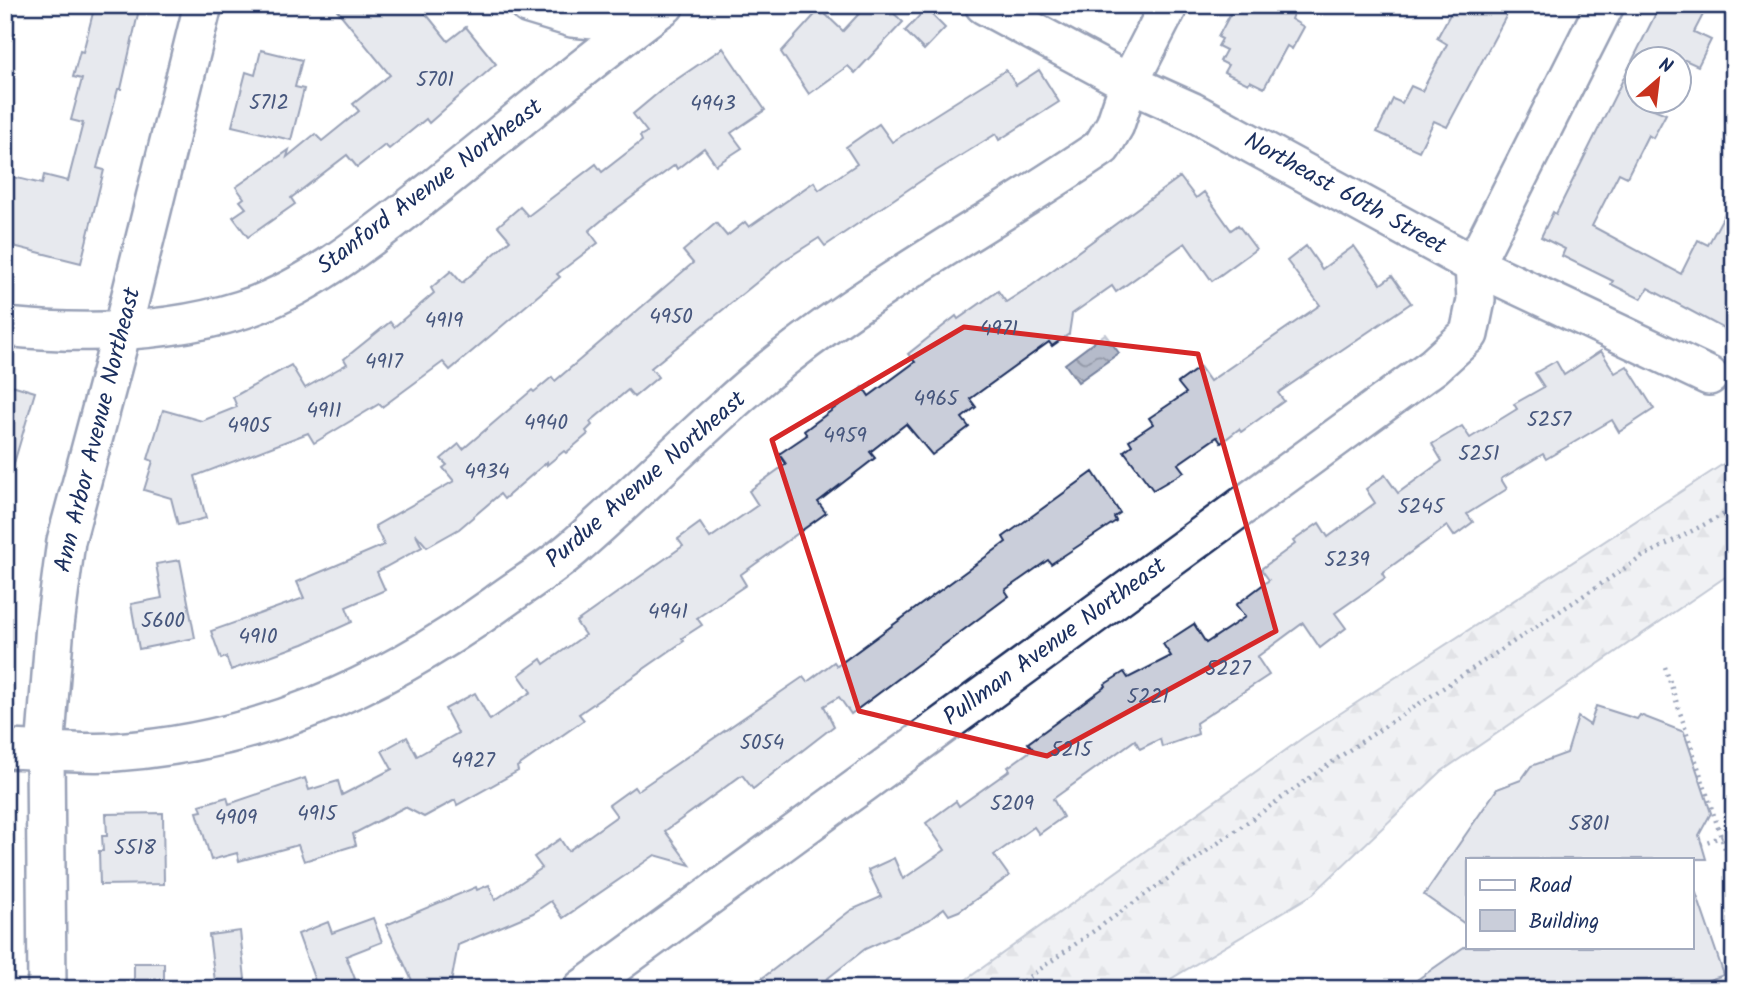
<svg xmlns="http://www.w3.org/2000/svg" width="1739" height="994" viewBox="0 0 1739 994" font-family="Kalam,sans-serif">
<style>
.forest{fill:url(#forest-firs);stroke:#7c88a2;stroke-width:2}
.water{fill:url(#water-waves);stroke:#77839f;stroke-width:2}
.building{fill:#caceda;stroke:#1b2f5e;stroke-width:2}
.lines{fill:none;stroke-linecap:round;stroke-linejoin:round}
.street-casing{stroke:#1b2f5e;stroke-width:42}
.path{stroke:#1b2f5e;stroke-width:4.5;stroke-dasharray:2 5;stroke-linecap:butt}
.street{stroke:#fff;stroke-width:37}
.marked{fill:none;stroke:#d62828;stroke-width:5;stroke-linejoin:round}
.labels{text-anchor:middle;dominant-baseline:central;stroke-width:6;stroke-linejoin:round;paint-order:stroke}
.number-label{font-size:21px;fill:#47577d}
.street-label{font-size:24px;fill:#1b2f5e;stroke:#fff}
</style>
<defs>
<pattern id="forest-firs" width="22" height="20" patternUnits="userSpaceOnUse" patternTransform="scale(1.75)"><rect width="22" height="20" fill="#dee1e7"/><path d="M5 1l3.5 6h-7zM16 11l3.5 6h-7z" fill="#bec1c9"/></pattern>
<pattern id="water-waves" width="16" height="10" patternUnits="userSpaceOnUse" patternTransform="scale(1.75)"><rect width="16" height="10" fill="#b5bbca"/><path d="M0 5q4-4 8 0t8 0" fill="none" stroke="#9298a7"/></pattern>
</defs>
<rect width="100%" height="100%" fill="#fff"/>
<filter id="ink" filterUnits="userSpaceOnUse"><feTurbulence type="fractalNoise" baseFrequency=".0143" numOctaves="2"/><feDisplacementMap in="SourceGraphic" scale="14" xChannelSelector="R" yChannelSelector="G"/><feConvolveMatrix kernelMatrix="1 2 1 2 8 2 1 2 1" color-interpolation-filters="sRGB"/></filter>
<g filter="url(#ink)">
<path class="forest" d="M1734 457V571L1442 771 1313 894 1164 983 1160 989H953L1304 737Z"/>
<path class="water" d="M1105 334 1119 353 1078 382 1065 364Z"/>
<g class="building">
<path d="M95 5H140L121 89H118L97 168 104 170 81 263 5 244V175L42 184 44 175 68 181 83 123 71 120 82 79 73 77 80 51 83 52Z"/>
<path d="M333 5H419L448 41 466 27 496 64 429 123 426 119 389 149 385 145 357 167 347 155 291 198 295 204 248 237 233 217 246 208 240 201 244 198 236 187 289 150 287 157 315 134 322 141 359 111 353 104 390 75Z"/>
<path d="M867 5H885L903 22 855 73 848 66 809 94 781 52 820 9 843 31Z"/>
<path d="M1235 5H1277L1293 14 1291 19 1304 27 1292 49 1287 46 1264 88 1250 81 1248 84 1224 72 1228 65 1220 61 1226 50 1218 46 1222 39 1218 37Z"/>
<path d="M1455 5H1512L1447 127 1434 121 1419 151 1377 132 1393 99 1402 103 1411 86 1422 91 1447 44 1437 38Z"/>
<path d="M1660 5H1708L1694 32 1711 40 1698 66 1685 60H1637V102L1666 114 1653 138 1648 135 1627 177 1619 173 1592 226 1681 274 1698 240 1708 245 1734 197V334L1648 288 1641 299 1611 284 1613 281 1562 256 1565 249 1541 237 1553 212 1556 214Z"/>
<path d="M926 9 945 28 924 50 905 31Z"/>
<path d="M723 48 765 110 731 133 742 148 716 165 704 148 677 169 675 165 608 215 589 231 598 243 557 274 560 277 450 370 443 362 382 407 379 404 314 443 308 433 195 476 206 518 178 525 171 498 144 490 153 461 148 459 163 410 202 421 237 407 233 397 291 365 305 388 347 364 344 359 390 322 394 327 434 293 431 288 451 271 462 283 510 240 498 226 520 207 528 216 596 164 602 172 642 141 640 136 647 132 633 114 664 88Z"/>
<path d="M261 50 302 60 295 87 304 89 291 140 232 126 246 72 255 75Z"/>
<path d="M1006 70 1016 85 1039 70 1059 102 999 140 996 134 931 174 825 246 819 238 783 261 651 368 658 377 634 397 628 390 590 422 592 425 586 431 588 434 566 453 564 451 547 465V462L504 499 500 494 459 529 427 547 415 533 422 547 377 572 385 590 346 607 352 622 303 644 231 670 226 657 221 659 211 631 304 598 297 582 384 545 375 526 454 481 443 468 447 465 441 459 459 444 463 449 532 390 534 392 552 377 555 381 693 263 683 251 716 223 727 236 745 222 749 227 814 182 819 190 857 164 846 147 879 124 892 142Z"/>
<path d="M1180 177 1196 198 1204 192 1231 230 1238 225 1256 249 1212 281 1185 243 1116 292 1112 286 1072 314 1069 334 1052 346 1049 342 970 399 976 407 962 418 969 427 932 455 906 424 870 452 875 458 818 502 826 513 740 575 746 585 697 618 702 625 682 638 684 641 579 714 584 720 517 767 518 771 457 805 455 800 424 817 405 807 353 834 356 845 304 861 298 845 239 861 237 853 211 860 197 812 202 811 200 805 227 797 229 804 305 778 309 790 338 781 342 795 392 769 382 751 407 737 417 756 458 733 445 709 475 693 490 720 531 692 519 675 541 659 544 664 585 635 576 622 683 546 678 539 700 523 710 538 758 505 749 491 786 464 779 454 807 435 804 431 863 387 869 396 915 362 908 354 956 316 958 319 998 291 1006 302 1031 286Z"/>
<path d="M1306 246 1322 269 1354 246 1381 284 1392 276 1411 303 1278 393 1284 401 1241 432 1239 429 1221 443 1217 437 1178 464 1184 472 1153 490 1124 451 1132 445 1129 440 1153 424 1149 418 1186 393 1178 383 1200 367 1210 381 1320 305 1287 261Z"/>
<path d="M1601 351 1615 373 1627 366 1654 409 1619 432 1612 420 1546 459 1543 454 1501 479 1507 489 1467 514 1473 522 1454 536 1447 526 1382 573 1385 578 1335 613 1346 628 1320 648 1303 623 1257 657 1269 675 1196 723 1198 734 1162 747 1160 739 1140 749 1135 740 1053 799 1063 817 1039 834 1034 827 994 855 1009 876 959 911 949 915 944 908 929 920 865 949 814 989H748L851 910 881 897 868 870 894 858 903 879 945 850 926 823 956 801 959 806 1010 770 1008 767 1033 749 1028 743 1106 686 1105 684 1124 672 1128 678 1171 656 1163 644 1194 624 1206 643 1245 617 1236 605 1269 580 1261 569 1295 544 1293 541 1319 523 1328 537 1375 503 1366 489 1385 475 1398 493 1442 461 1432 444 1462 426 1470 438 1517 409 1514 404 1544 387 1535 373 1556 361 1564 375Z"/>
<path d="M5 383 35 392 12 470 5 469Z"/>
<path d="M1093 472 1120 513 1114 517 1116 521 1051 564 1048 560 1005 590 1009 596 851 714 839 697 824 706 834 726 753 789 742 775 665 831 690 865 655 855 563 918 551 901 533 913 458 945 451 983 439 989H416L386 925 476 887 477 890 489 885 495 900 542 868 534 857 560 839 568 851 617 816 609 805 634 787 637 791 803 677 807 682 834 662 837 666 1006 542 1003 537Z"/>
<path d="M180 560 195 638 139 649 131 604 162 598 156 564Z"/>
<path d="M1596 706 1637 719 1640 715 1684 732 1711 813 1699 835 1706 859H1468V926L1424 895 1497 789 1521 780 1531 766 1567 753 1578 717 1590 725Z"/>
<path d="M163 813 164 884 100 885 99 851H103L102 836H107L106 814Z"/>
<path d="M1692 893H1696L1724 975 1683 989H1404L1464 947H1692Z"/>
<path d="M373 918 382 942 346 956 355 979 350 981 353 989H318L298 934 328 922 332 933Z"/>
<path d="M240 931 246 989H216L209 935Z"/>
<rect x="134" y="963" width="30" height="26"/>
</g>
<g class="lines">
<g class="street-casing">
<g id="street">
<path d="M529 5 572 18 638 24"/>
<path d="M984 5 1129 83 1191 111 1474 265 1709 376"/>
<path d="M5 327C84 335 165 334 241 310 308 290 378 232 433 189 510 128 585 63 665 5"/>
<path d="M5 749C41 750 79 754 115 752 259 742 379 688 495 605 522 585 553 567 578 544 648 483 712 415 784 358 884 279 997 219 1102 147L1115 125 1129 83 1169 5"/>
<path d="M47 989 45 751 55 625 66 541 122 331 203 5"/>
<path d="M582 989 1434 366 1469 334 1476 300 1474 265 1605 5"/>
</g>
</g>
<g class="path">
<path d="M1665 667 1734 876"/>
<path d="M1701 844 1734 832"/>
<path d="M1729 970 1734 968"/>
<path d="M1012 989 1355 746 1642 557 1734 509"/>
</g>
<use href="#street" class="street"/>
</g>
</g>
<path d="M0 0H1739V994H0ZM964 327 1198 354 1276 631 1047 756 859 711 772 440Z" fill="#fff" fill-opacity=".55" fill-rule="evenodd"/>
<path class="marked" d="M964 327 1198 354 1276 631 1047 756 859 711 772 440Z"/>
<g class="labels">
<g class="number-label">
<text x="435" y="80">5701</text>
<text x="269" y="103">5712</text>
<text x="713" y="104">4943</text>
<text x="671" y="317">4950</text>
<text x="444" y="321">4919</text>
<text x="999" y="329">4971</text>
<text x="384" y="362">4917</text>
<text x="936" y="399">4965</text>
<text x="324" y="411">4911</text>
<text x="1549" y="420">5257</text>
<text x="546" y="423">4940</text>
<text x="249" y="426">4905</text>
<text x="845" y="436">4959</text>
<text x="1479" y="454">5251</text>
<text x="487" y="472">4934</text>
<text x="1421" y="507">5245</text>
<text x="1347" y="560">5239</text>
<text x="668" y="612">4941</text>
<text x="163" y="621">5600</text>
<text x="258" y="637">4910</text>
<text x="1228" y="669">5227</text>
<text x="1148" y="697">5221</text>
<text x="762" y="743">5054</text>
<text x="1071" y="750">5215</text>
<text x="473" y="761">4927</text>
<text x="1012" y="804">5209</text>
<text x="317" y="814">4915</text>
<text x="236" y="818">4909</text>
<text x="1589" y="824">5801</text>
<text x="135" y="848">5518</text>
</g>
<g class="street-label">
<text transform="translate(430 187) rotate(-37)">Stanford Avenue Northeast</text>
<text transform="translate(1345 194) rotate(29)">Northeast 60th Street</text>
<text transform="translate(98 430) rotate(-76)">Ann Arbor Avenue Northeast</text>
<text transform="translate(646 480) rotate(-41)">Purdue Avenue Northeast</text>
<text transform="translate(1055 642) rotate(-36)">Pullman Avenue Northeast</text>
</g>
</g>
<rect width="1739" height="994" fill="none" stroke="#fff" stroke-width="28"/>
<rect x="14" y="14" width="1711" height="966" fill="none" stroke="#1b2f5e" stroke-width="2.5" filter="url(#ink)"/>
<rect x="1466" y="858" width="228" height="91" fill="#ffffff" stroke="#a4acbf" stroke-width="2"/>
<rect x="1480" y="880" width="35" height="10" fill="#ffffff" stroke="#a4acbf" stroke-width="2"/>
<text x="1529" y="892" font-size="21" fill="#1b2f5e">Road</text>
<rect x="1480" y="910" width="35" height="21" fill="#caceda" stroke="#a4acbf" stroke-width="2"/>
<text x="1529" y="928" font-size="21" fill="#1b2f5e">Building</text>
<g transform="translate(1658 80) rotate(28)"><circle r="33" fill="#ffffff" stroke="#a4acbf" stroke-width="2"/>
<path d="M0-5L12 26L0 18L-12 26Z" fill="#c8321e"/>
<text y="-10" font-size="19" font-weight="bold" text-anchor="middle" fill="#1b2f5e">N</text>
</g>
</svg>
